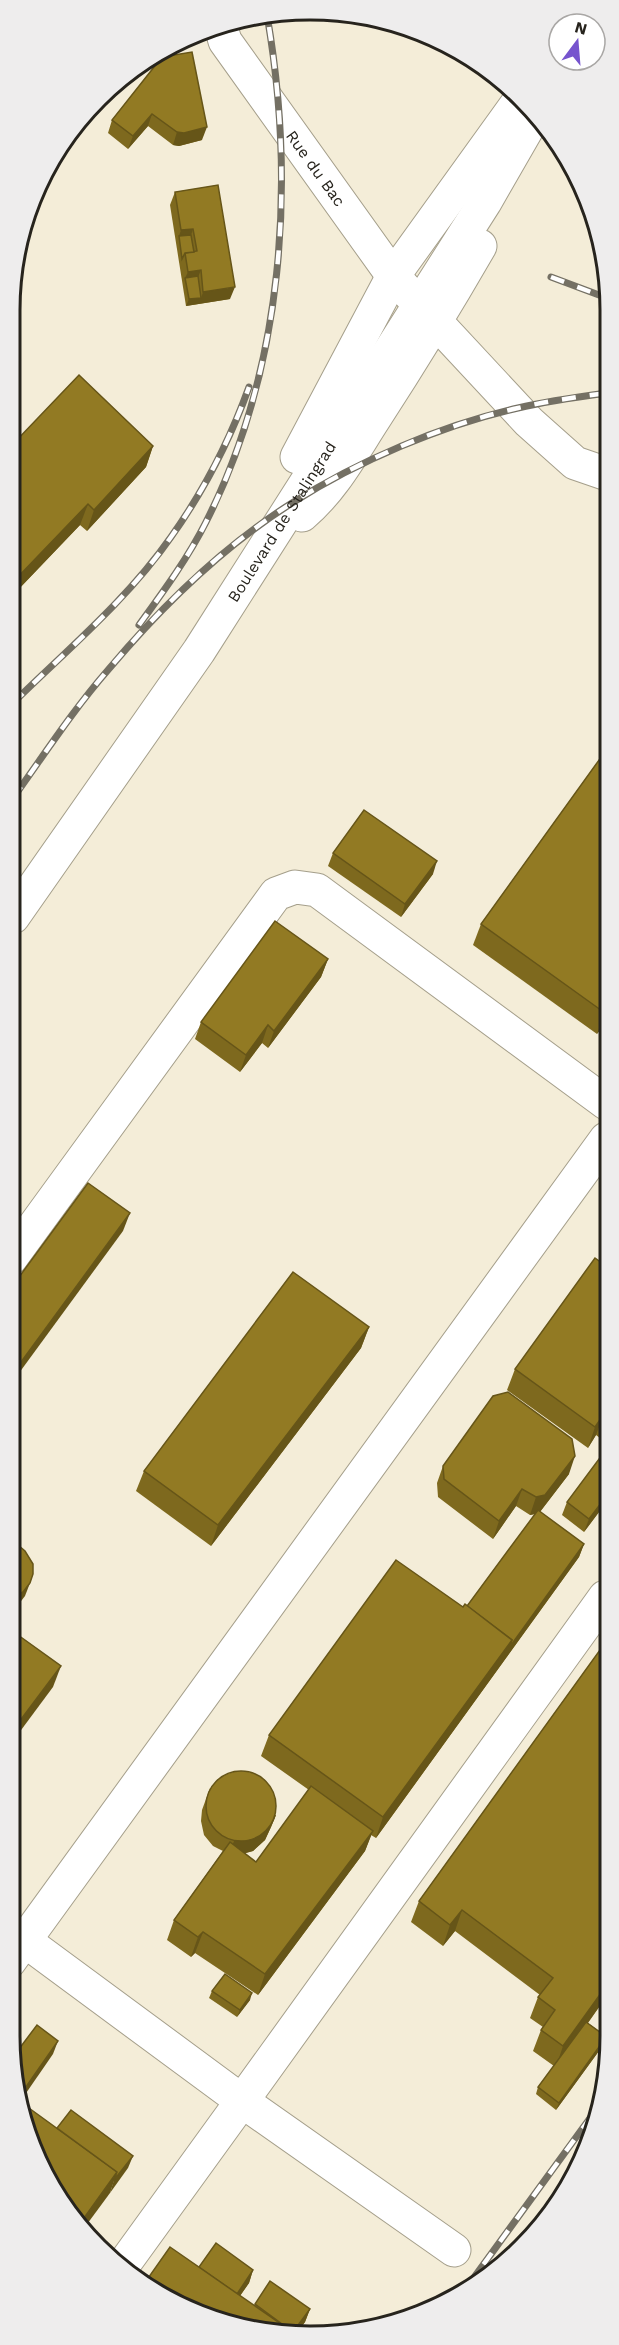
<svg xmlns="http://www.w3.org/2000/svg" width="619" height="2345" viewBox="0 0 619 2345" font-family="'Work Sans',sans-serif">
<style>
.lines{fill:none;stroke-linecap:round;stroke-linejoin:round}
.minor-casing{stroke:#a59f8b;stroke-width:35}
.major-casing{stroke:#a59f8b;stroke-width:35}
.minor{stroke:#fff;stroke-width:33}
.major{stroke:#fff;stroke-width:33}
.rail-casing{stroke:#747064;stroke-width:7}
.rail{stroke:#fff;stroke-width:4.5;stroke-dasharray:14;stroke-linecap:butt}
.wall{fill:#7e691e}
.shaded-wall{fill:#665518}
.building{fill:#927a23;stroke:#665518;stroke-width:1.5}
.labels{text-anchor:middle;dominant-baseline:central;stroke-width:5;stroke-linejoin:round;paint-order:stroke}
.street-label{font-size:16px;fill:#27241d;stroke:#fff}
.rim{fill:none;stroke:#27241d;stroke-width:3}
</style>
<rect width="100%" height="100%" fill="#f4edd8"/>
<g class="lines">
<g class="minor-casing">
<g id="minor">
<path id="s1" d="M221 27 225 41 393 276 418 303"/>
<path d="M11 1258 276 894 295 887 317 890 606 1103"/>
<path d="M9 1929 242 2101 605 1597"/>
<path d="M9 1962 606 1139"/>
<path d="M124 2264 242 2101 454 2250"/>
</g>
</g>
<g class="major-casing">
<g id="major">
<path d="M422 307 529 422 575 463 607 474"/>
<path d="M297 457 393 276 522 97"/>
<path d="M302 515C333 489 352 453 374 419 411 362 446 305 480 246"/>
<path id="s2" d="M13 917 199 651 485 202 535 115"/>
</g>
</g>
<use href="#minor" class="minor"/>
<use href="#major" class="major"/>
<g class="rail-casing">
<g id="rail">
<path d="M551 277 607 298"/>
<path d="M139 625C163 592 188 558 206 522 284 367 296 183 267 15"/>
<path d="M13 703C67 650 127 600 171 537 203 492 230 440 249 387"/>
<path d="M13 798C44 755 73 710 108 670 161 607 222 547 292 503 358 461 442 425 518 408 547 401 577 397 607 393"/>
<path d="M534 2227 571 2177"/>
<path d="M467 2287 601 2103"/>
</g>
</g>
<use href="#rail" class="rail"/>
</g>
<g class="wall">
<path d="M162 57 202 140 179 146 173 145 148 126 128 149 108 133 112 120Z"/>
<path d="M175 192 230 299 186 306 170 205Z"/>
<path d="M14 443 153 446 146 467 87 531 80 525 14 594Z"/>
<path d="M607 749 606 1022 597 1034 473 945 481 924Z"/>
<path d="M333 853 433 874 401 917 328 866Z"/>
<path d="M328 959 321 977 268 1048 262 1043 240 1072 195 1039 201 1022Z"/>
<path d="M606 1266 605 1442 596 1435 588 1448 507 1390 515 1369Z"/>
<path d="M369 1327 361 1348 211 1546 136 1491 144 1471Z"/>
<path d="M443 1466 569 1474 540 1512 584 1544 579 1557 376 1838 371 1835 365 1851 258 1995 195 1953 191 1957 167 1940 174 1920 223 1851 213 1846 204 1835 201 1821 202 1810 210 1788 276 1815 271 1827 265 1840 253 1851 245 1853 256 1862 309 1790 261 1756 269 1735 463 1607 467 1606 535 1514 530 1515 516 1506 493 1539 438 1497 437 1483Z"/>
<path d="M567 1502 605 1504 584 1532 562 1515Z"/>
<path d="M605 1643 604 2000 588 2023 604 2035V2044L556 2110 536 2094 538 2087 554 2066 533 2051 541 2030 543 2027 530 2018 538 1997 540 1995 455 1931 443 1946 411 1922 419 1901Z"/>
<path d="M212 1991 250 2000 237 2017 209 1998Z"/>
<path d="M562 2185 570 2186 556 2201Z"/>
<path d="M199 2268 253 2270 249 2283 240 2296 254 2306 255 2304 310 2309 305 2322 296 2334 290 2335 177 2305Z"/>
</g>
<g class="shaded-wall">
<path d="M152 114 148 126 128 149 133 136Z"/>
<path d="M207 127 202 140 179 146 173 145 177 132Z"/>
<path d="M193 229 189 242 179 236 181 230Z"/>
<path d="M201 270 196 282 185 278 188 272Z"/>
<path d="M235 287 230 299 186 306 189 299 201 298 203 292Z"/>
<path d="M153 446 146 467 87 531 94 510Z"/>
<path d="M88 504 80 525 14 594V581Z"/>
<path d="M437 861 433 874 401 917 405 904Z"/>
<path d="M328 959 321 977 268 1048 274 1031Z"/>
<path d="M606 1011V1022L597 1034 605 1013Z"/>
<path d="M268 1025 262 1043 240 1072 246 1055Z"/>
<path d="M130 1213 123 1231 11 1384V1377L13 1373Z"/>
<path d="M369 1327 361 1348 211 1546 218 1525Z"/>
<path d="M604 1414 596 1435 588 1448 595 1427Z"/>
<path d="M575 1456 569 1474 539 1513 530 1515 536 1497Z"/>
<path d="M522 1489 516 1506 493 1539 499 1521Z"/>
<path d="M605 1498V1504L584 1532 589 1519Z"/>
<path d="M584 1544 579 1557 376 1838 383 1817 512 1640Z"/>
<path d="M30 1583 25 1596 18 1605 10 1609V1598Z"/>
<path d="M61 1666 53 1687 10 1745V1734Z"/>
<path d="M276 1815 271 1827 265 1840 253 1851 246 1853 229 1854 234 1841Z"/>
<path d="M373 1831 365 1851 258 1995 265 1974Z"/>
<path d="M462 1910 455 1931 443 1946 450 1925Z"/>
<path d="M203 1932 195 1953 191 1957 198 1937Z"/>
<path d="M604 1989V2000L556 2067 563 2046Z"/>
<path d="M252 1993 250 2000 237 2017 240 2010Z"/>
<path d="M604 2040V2044L556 2110 559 2103Z"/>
<path d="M58 2041 53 2054 22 2099 21 2094Z"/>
<path d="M133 2156 128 2168 110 2193 114 2180Z"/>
<path d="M117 2172 110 2193 82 2231 79 2225Z"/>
<path d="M253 2270 249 2283 232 2307 237 2294Z"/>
<path d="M310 2309 305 2322 296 2334 292 2335 293 2332Z"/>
</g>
<g class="building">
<path d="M192 52 207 127 184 133 177 132 152 114 133 136 112 120 162 57Z"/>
<path d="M218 185 235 287 203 292 201 270 188 272 185 253 197 251 193 229 181 230 175 192Z"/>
<path d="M191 235 194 252 185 253 182 259 179 236Z"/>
<path d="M198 276 201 298 189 299 185 278Z"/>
<path d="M79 375 153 446 94 510 88 504 14 581V443Z"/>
<path d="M607 749 606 1011 605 1013 481 924Z"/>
<path d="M364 810 437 861 405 904 333 853Z"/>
<path d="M275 921 328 959 274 1031 268 1025 246 1055 201 1022Z"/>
<path d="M88 1183 130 1213 13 1373 11 1372V1288Z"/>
<path d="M595 1258 606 1266 605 1416 604 1414 595 1427 515 1369Z"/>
<path d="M293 1272 369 1327 218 1525 144 1471Z"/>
<path d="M508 1392 572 1439 575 1456 545 1495 536 1497 522 1489 499 1521 444 1479 443 1466 493 1396Z"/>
<path d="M605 1451V1498L589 1519 567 1502Z"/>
<path d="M538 1510 584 1544 509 1648 512 1640 467 1606Z"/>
<path d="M11 1544 19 1546 25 1551 33 1564V1574L30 1583 23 1592 13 1597 10 1598Z"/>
<path d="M396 1560 463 1607 465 1604 512 1640 383 1817 269 1735Z"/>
<path d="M11 1630 61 1666 10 1734V1631Z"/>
<path d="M605 1643 604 1989 563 2046 541 2030 555 2010 538 1997 553 1978 462 1910 450 1925 419 1901Z"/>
<circle cx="241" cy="1806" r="35"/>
<path d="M311 1786 373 1831 265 1974 203 1932 198 1937 174 1920 230 1842 256 1862Z"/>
<path d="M225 1974 252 1993 240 2010 212 1991Z"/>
<path d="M586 2022 604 2035V2040L559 2103 538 2087Z"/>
<path d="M37 2025 58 2041 21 2094 13 2057Z"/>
<path d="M22 2103 117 2172 79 2225 32 2150Z"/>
<path d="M71 2110 133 2156 114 2180 117 2172 57 2128Z"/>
<path d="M578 2163 570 2186 567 2189 562 2185Z"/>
<path d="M216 2243 253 2270 237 2294 199 2267Z"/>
<path d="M170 2247 291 2331 288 2335 177 2305 146 2281Z"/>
<path d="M270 2281 310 2309 293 2332 255 2304Z"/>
</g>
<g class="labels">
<g class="street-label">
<text stroke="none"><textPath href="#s1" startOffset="171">Rue du Bac</textPath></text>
<text stroke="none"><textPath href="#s2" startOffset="478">Boulevard de Stalingrad</textPath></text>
</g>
</g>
<path d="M0 0H619V2345H0ZM310 20H310A290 290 0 0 1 600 310V2036A290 290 0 0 1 310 2326H310A290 290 0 0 1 20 2036V310A290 290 0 0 1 310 20Z" fill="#eeeded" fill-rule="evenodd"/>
<path class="rim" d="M310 20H310A290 290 0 0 1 600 310V2036A290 290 0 0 1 310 2326H310A290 290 0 0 1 20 2036V310A290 290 0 0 1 310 20Z"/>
<g transform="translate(577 42) rotate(16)"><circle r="28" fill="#ffffff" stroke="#a9a7a5" stroke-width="1.5"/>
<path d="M0-4.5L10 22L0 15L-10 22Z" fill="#7654ce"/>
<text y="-9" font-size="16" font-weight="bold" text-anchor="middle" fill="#27241d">N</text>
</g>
</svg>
